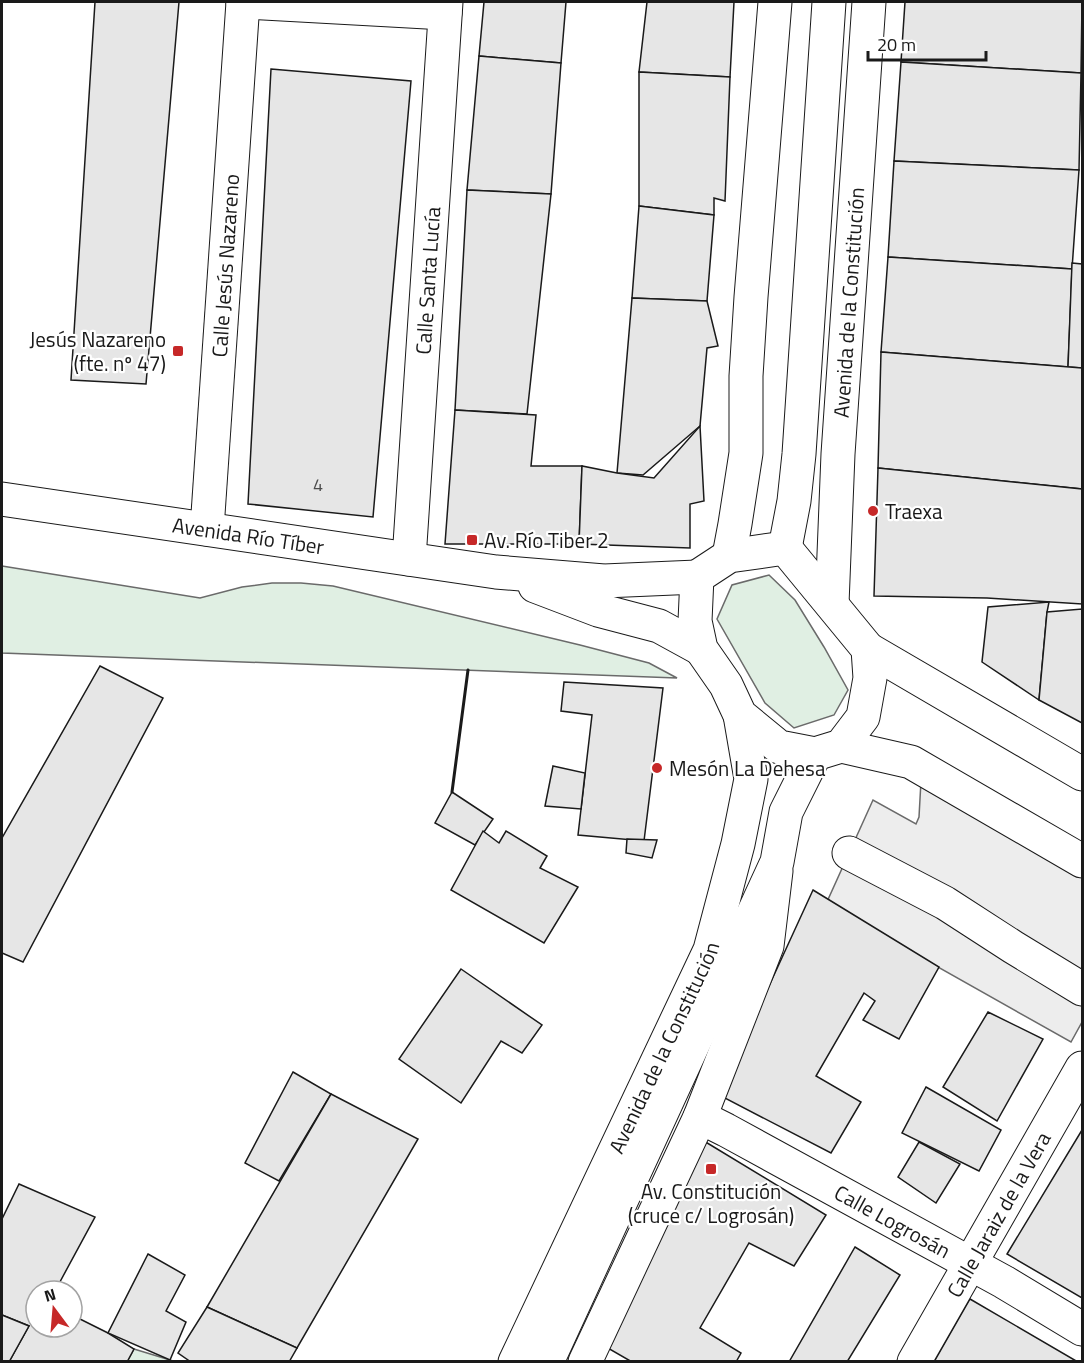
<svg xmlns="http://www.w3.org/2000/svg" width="1084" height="1363" viewBox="0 0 1084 1363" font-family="'Titillium Web',sans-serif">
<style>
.green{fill:#e0efe3;stroke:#6a6a6a;stroke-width:1.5}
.parking{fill:#ededed;stroke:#6a6a6a;stroke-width:1.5}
.building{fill:#e6e6e6;stroke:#1a1a1a;stroke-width:1.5}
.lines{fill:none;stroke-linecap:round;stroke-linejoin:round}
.minor-casing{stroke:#1a1a1a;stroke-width:35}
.major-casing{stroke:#1a1a1a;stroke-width:35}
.minor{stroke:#fff;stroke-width:33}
.major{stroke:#fff;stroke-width:33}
.wall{stroke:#1a1a1a;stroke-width:3}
.poi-dot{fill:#c62828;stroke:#fff;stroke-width:2}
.labels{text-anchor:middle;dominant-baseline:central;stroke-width:4.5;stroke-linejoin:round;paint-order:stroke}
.number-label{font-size:18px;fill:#4d4d4d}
.street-label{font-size:21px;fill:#1a1a1a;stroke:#fff}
.poi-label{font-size:21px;fill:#1a1a1a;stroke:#fff;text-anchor:start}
</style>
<rect width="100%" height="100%" fill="#fff"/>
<g class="green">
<path d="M2 566 200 598 242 587 272 583H301L333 586 580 645 649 663 677 678 2 653Z"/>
<path d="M769 575 795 600 824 647 848 690 834 715 794 728 765 703 717 619 732 585Z"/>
<path d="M134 1349 170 1360 173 1361 127 1362Z"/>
</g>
<path class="parking" d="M921 781 1082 876V1022L1071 1042 826 904 873 800 916 824 919 817Z"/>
<g class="building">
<path d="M95 2H179L146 384 71 380Z"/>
<path d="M484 2H566L561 63 479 56Z"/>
<path d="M647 2H734L730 77 639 72Z"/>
<path d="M905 2H1082L1081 73 901 62Z"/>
<path d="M479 56 561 63 551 194 467 190Z"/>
<path d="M901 62 1081 73 1079 170 894 161Z"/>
<path d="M271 69 411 81 373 517 248 504Z"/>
<path d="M639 72 730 77 725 201 714 198V215L639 206Z"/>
<path d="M894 161 1079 170 1072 269 888 257Z"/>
<path d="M467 190 551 194 527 414 455 410Z"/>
<path d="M639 206 714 215 707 301 632 298Z"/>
<path d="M888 257 1072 269 1068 367 881 352Z"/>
<path d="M1072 263 1082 264V368L1068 367Z"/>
<path d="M632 298 707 301 718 346 707 348 700 426 643 475 617 473Z"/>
<path d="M881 352 1082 368V489L878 468Z"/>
<path d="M455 410 536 415 531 466H582L579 544H445Z"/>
<path d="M700 426 704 501 690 504V548L579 544 582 466 617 473 654 478Z"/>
<path d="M878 468 1082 489V604L987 598 874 596Z"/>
<path d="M1049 602 1047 612 1039 700 982 662 988 607Z"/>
<path d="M1082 609V723L1039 700 1047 612Z"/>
<path d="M100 666 163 698 23 962 2 953V838Z"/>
<path d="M564 682 663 688 644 841 578 835 592 715 561 711Z"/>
<path d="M553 766 585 773 581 809 545 806Z"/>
<path d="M452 792 493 819 475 845 435 823Z"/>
<path d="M483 831 499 843 506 831 547 856 540 868 578 887 544 943 451 890Z"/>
<path d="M627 839 657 840 652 858 626 853Z"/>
<path d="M813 890 939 967 899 1039 863 1020 875 1001 864 993 816 1076 861 1102 831 1153 719 1095Z"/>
<path d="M461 969 542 1025 522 1053 501 1041 461 1103 399 1059Z"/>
<path d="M988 1012 1043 1039 997 1121 943 1087Z"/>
<path d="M293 1072 331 1094 279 1181 245 1163Z"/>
<path d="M926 1087 1001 1130 979 1171 902 1133Z"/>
<path d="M331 1094 418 1139 297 1348 207 1307Z"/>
<path d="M1082 1130V1298L1007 1254Z"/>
<path d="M699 1138 826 1215 794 1266 749 1243 700 1328 741 1353 736 1362H632L599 1343Z"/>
<path d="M919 1142 960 1164 936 1203 898 1177Z"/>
<path d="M19 1184 95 1217 55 1291H36V1327H72V1315L108 1333 134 1349 127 1362H9L29 1326 2 1315V1219Z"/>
<path d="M855 1247 900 1275 847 1362H789Z"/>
<path d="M148 1254 185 1275 166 1311 186 1322 170 1360 108 1333Z"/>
<path d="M970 1299 1078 1362H934Z"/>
<path d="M207 1307 297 1348 289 1362H191L178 1353Z"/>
<path d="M2 1315 29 1326 9 1362H2Z"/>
</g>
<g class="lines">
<g class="minor-casing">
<g id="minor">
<path d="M243 2 445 13"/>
<path id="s1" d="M2 499 496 572 604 581 697 577"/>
<path id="s2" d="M207 529 243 2"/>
<path d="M729 556 735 524 746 453V376L751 297 775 2"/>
<path id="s3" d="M409 559 446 2"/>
<path d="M535 586 598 610 659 626 701 649"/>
<path id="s4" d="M832 604 838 454 869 2"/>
<path d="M868 649 1082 774"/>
<path d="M841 746 911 762 1082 861"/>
<path d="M849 853 945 903 1013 947 1082 989"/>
<path id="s5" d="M700 1117 726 1130 1004 1282 1082 1329"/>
<path d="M585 1362 700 1117 767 946 776 871"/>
<path id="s6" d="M914 1362 1082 1068"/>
</g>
</g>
<g class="major-casing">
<g id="major">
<path d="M785 548 868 649 870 678 863 717 841 746 815 754 779 747 740 715 726 685 701 649 695 621 697 577 729 556Z"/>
<path d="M785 548 794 501 799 454 829 2"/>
<path id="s7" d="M515 1362 710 950 738 844 751 779 740 715"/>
<path d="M547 1362 777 862 786 812 815 754"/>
</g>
</g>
<use href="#minor" class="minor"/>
<use href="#major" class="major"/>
<path class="wall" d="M452 792 468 670"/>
</g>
<g class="poi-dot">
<rect x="172" y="345" width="12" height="12" rx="3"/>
<circle cx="873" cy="511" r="6"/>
<rect x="466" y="534" width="12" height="12" rx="3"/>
<circle cx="657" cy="768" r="6"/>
<rect x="705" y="1163" width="12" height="12" rx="3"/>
</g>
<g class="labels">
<g class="number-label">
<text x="318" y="484">4</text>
</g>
<g class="street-label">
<text stroke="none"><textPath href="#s2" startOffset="264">Calle Jesús Nazareno</textPath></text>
<text stroke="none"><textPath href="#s3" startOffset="279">Calle Santa Lucía</textPath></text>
<text stroke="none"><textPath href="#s4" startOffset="302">Avenida de la Constitución</textPath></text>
<text stroke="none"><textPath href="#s1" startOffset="249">Avenida Río Tíber</textPath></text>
<text stroke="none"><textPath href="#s7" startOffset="348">Avenida de la Constitución</textPath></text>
<text stroke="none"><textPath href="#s6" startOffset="170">Calle Jaraiz de la Vera</textPath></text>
<text stroke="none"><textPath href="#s5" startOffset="219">Calle Logrosán</textPath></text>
</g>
<g class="poi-label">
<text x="166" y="339" text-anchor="end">Jesús Nazareno<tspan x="166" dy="24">(fte. nº 47)</tspan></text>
<text x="885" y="511">Traexa</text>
<text x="484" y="540">Av. Río Tiber 2</text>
<text x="669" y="768">Mesón La Dehesa</text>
<text x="711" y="1191" text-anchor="middle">Av. Constitución<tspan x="711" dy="24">(cruce c/ Logrosán)</tspan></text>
</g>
</g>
<rect width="1084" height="1363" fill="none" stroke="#1a1a1a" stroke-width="6"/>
<g transform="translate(54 1309) rotate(344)"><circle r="28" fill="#ffffff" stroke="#a3a3a3" stroke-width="1.5"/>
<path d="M0-4.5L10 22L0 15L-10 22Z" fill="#c62828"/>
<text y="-9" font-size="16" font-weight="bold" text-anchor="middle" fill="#1a1a1a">N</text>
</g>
<path d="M868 51v9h118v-9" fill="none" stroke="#1a1a1a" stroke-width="3"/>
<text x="877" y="51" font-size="18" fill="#1a1a1a" stroke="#ffffff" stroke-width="4.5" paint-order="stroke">20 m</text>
</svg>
